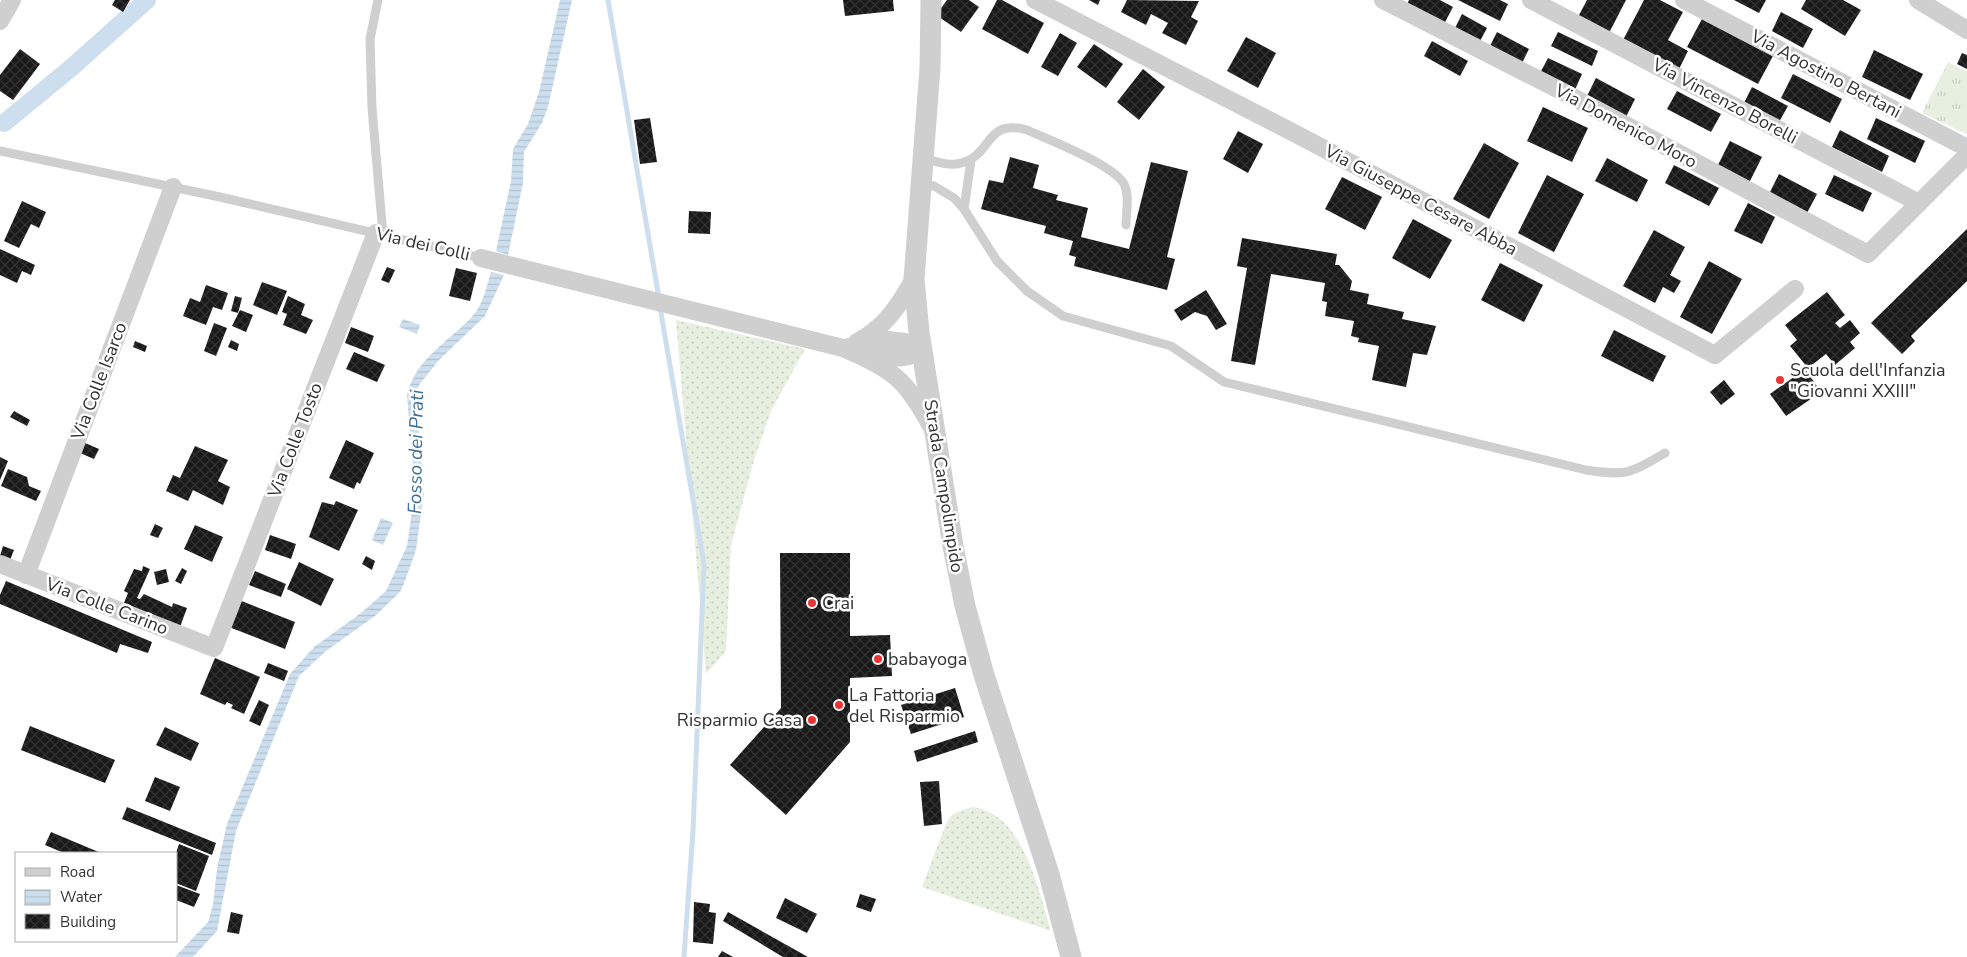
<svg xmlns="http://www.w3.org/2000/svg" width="1967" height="957" viewBox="0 0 1967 957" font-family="'Nunito Sans',sans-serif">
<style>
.grass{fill:url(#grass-dots)}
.park{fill:url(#park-tufts)}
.water{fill:url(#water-rules)}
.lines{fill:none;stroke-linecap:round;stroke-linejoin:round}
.stream{stroke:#cddfee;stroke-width:5}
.canal{stroke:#cddfee;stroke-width:18}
.building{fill:url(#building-cross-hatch)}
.service{stroke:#cfcfcf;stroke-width:9}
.minor{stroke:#cfcfcf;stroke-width:18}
.tertiary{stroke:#cfcfcf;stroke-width:21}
.poi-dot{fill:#e93435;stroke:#fff;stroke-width:2}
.labels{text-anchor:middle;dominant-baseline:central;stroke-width:5;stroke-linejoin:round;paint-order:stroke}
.street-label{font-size:18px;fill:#323232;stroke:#fff}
.poi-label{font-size:18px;fill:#323232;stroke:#fff;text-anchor:start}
.water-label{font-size:19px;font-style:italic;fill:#3d6e97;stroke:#fff}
</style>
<defs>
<pattern id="grass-dots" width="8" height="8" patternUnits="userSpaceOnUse" patternTransform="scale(1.25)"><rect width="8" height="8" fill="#e7efe0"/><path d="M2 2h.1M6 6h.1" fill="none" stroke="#c7cdc1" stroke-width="1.8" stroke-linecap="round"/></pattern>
<pattern id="park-tufts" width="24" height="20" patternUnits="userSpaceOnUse" patternTransform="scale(1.25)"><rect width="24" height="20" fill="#e7efe0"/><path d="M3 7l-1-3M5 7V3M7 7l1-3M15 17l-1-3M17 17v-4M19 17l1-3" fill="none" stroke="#c7cdc1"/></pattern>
<pattern id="water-rules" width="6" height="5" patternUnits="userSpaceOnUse" patternTransform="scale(1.25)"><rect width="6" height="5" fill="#cddfee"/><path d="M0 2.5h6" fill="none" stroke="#b0c0cd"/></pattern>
<pattern id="building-cross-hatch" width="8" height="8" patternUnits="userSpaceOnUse" patternTransform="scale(1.25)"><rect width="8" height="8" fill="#191919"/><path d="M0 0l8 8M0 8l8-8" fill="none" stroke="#323232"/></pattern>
</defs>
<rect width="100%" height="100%" fill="#fff"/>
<g class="grass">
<path d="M676 320 805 349 771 411 754 460 731 545 726 651 706 674Z"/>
<path d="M972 807C1024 813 1038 890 1051 931L922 887 947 821 953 814Z"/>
</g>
<path class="park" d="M1948 62 1967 72V134L1922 113Z"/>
<g class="water">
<path d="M560 0H572L548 107 542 123 524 152 523 183 508 255 496 251 511 181 513 149 528 124 539 92Z"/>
<path d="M491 272 504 275 485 316 439 360 419 385 416 397 424 493 416 550 405 581 400 592 375 616 326 651 299 676 236 831 217 931 193 957H175L208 922 213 905 217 868 227 824 290 674 314 647 361 613 386 591 407 546 415 490 407 395C415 357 454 339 476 312 484 300 487 285 491 272Z"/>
<path d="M403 319 420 325 417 334 399 327Z"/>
<path d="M381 518 393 523 383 545 372 540Z"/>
</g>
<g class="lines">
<g class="stream">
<path d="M608 0 659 298"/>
<path d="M660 307 704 564 693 831 684 957"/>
</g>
<path class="canal" d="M4 123 71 68 147 0"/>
</g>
<g class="building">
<path d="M115 0H130L123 12 112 5Z"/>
<path d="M843 0H893L894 11 845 16Z"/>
<path d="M947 0H969L979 7 961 32 936 15Z"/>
<path d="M997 0H1002L1044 23 1028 54 982 29Z"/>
<path d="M1089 0H1100L1098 5Z"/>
<path d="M1127 0 1199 1 1191 17 1198 21 1186 45 1162 33 1168 23 1151 14 1146 25 1121 12Z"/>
<path d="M1409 0H1440L1453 7 1443 26 1406 6Z"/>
<path d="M1458 0H1500L1508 4 1500 21Z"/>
<path d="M1587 0H1626L1609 33 1578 17Z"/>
<path d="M1644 0H1660L1683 12 1668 40 1688 51 1678 71 1622 42Z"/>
<path d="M1734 0H1766L1759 13Z"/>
<path d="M1806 0H1843L1861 10 1845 36 1801 9Z"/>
<path d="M1781 12 1813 29 1803 48 1772 31Z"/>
<path d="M1462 14 1487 28 1479 43 1454 30Z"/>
<path d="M1702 19 1773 56 1758 84 1687 47Z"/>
<path d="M1497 32 1529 49 1520 67 1488 50Z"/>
<path d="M1558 32 1598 51 1592 66 1551 46Z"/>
<path d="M1060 33 1077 43 1058 76 1041 67Z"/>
<path d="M1246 37 1276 53 1258 88 1227 71Z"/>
<path d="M1432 41 1468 61 1460 76 1424 56Z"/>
<path d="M1094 44 1123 64 1106 88 1077 67Z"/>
<path d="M20 49 40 64 13 100 0 91V75Z"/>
<path d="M1874 50 1923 74 1910 100 1862 77Z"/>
<path d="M1962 53 1967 55V69L1957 64Z"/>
<path d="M1548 58 1582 74 1574 92 1539 75Z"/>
<path d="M1143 69 1165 87 1139 120 1117 102Z"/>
<path d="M1793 74 1842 99 1830 123 1781 98Z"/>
<path d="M1596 78 1635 99 1625 119 1586 98Z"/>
<path d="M1752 87 1788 106 1779 122 1744 103Z"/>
<path d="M1677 91 1721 114 1711 132 1667 109Z"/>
<path d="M1543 107 1588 128 1572 162 1527 141Z"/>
<path d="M650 118 657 162 640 164 634 120Z"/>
<path d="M1876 118 1925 141 1915 163 1867 139Z"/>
<path d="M1840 130 1889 156 1882 172 1832 147Z"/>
<path d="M1238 131 1263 144 1248 173 1223 159Z"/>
<path d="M1730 141 1762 157 1749 183 1717 167Z"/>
<path d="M1484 143 1519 163 1489 219 1453 199Z"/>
<path d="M1010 157 1039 165 1033 188 1058 195 1056 200 1088 208 1081 237 1129 249 1151 162 1188 171 1167 257 1175 259 1167 290 1074 266 1076 257 1069 255 1073 241 1044 233 1046 226 981 209 989 180 1003 183Z"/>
<path d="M1607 158 1648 180 1637 202 1595 181Z"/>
<path d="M1674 165 1719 188 1709 206 1665 183Z"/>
<path d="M1779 174 1817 194 1807 213 1769 194Z"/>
<path d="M1547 175 1584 194 1554 252 1518 233Z"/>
<path d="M1834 175 1872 193 1863 212 1825 194Z"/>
<path d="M1342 177 1382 197 1365 230 1325 209Z"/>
<path d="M22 201 46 212 39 228 31 224 19 248 4 241Z"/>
<path d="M1748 203 1775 217 1762 244 1734 231Z"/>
<path d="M689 211 711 212 710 234 688 233Z"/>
<path d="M1413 219 1452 240 1430 279 1392 258Z"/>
<path d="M1967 229V281L1911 336 1915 341 1902 354 1871 323Z"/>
<path d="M1654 230 1685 247 1670 275 1681 281 1674 293 1663 287 1655 303 1623 286Z"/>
<path d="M1242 238 1337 254 1335 265H1339L1352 281 1350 290 1369 294 1367 304 1404 312 1402 319 1436 326 1427 355 1413 353 1406 387 1372 380 1379 346 1358 342 1359 338 1351 336 1354 321 1325 316 1327 302 1322 301 1325 283 1271 274 1255 365 1231 361 1247 268 1237 266Z"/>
<path d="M0 249 35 265 31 275 22 271 17 283 0 275Z"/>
<path d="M1709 261 1742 279 1712 334 1680 317Z"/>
<path d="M1500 263 1543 285 1524 322 1481 300Z"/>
<path d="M387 267 395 270 389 283 381 280Z"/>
<path d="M456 268 477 273 470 301 449 296Z"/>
<path d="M262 282 287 291 277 315 253 305Z"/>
<path d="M206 285 228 293 222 310 213 307 206 325 183 316 190 298 200 302Z"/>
<path d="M1206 290 1227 324 1216 330 1207 316 1195 312 1181 321 1174 310Z"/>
<path d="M1827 292 1845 315 1835 323 1840 328 1850 320 1860 333 1850 342 1855 348 1835 365 1826 354 1808 368 1790 346 1797 340 1785 325Z"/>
<path d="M235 296 242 298 238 313 231 311Z"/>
<path d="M288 296 305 304 301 315 313 320 306 334 283 325 287 314 282 312Z"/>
<path d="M240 310 253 315 246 332 232 326Z"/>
<path d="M214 323 227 328 216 356 204 351Z"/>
<path d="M351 327 374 336 368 352 345 343Z"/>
<path d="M1614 330 1666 356 1653 382 1601 356Z"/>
<path d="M231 340 239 344 237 351 228 347Z"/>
<path d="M135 341 147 346 145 352 133 347Z"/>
<path d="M354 352 385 365 377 382 346 369Z"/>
<path d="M1805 369 1821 392 1786 416 1770 394Z"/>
<path d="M1724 380 1735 394 1721 405 1710 392Z"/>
<path d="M14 411 30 420 27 426 10 417Z"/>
<path d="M346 440 374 453 360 484 357 482 354 489 329 478Z"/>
<path d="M85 443 99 449 94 459 80 453Z"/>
<path d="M195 446 228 460 218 481 230 487 223 505 193 490 188 501 166 491 173 475 180 478Z"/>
<path d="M0 457 8 461 0 480Z"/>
<path d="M8 469 27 477 29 486 41 491 36 501 1 486Z"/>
<path d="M336 501 358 510 339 551 309 537 322 502 334 505Z"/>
<path d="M155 524 163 528 158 538 150 535Z"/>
<path d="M195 525 223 537 212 562 184 549Z"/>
<path d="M270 535 296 544 291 559 265 550Z"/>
<path d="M3 546 14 550 10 560 0 556Z"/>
<path d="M780 553H850V636L890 635 892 676 850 678V742L786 815 730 765 781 708Z"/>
<path d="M366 556 375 561 372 570 362 564Z"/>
<path d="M299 562 334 579 321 606 287 589Z"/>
<path d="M143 566 150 569 137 598 140 599 144 594 172 607 173 603 187 608 180 627 124 603 128 593 124 591 134 569 142 571Z"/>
<path d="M182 568 187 571 181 584 175 581Z"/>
<path d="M166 569 169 582 157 585 154 572Z"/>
<path d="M255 571 286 584 281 597 249 585Z"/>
<path d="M6 581 152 642 148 653 120 644 117 653 0 604V595Z"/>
<path d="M239 600 295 622 285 649 229 627Z"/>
<path d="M215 658 260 677 244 714 231 708 233 705 227 702 225 705 200 694Z"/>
<path d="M268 663 288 671 284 681 264 673Z"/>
<path d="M955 688 964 717 911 734 901 705Z"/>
<path d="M259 700 269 705 260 726 249 721Z"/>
<path d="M30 726 115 760 105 783 21 750Z"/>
<path d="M165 727 199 743 191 761 156 745Z"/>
<path d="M975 731 978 742 917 762 914 751Z"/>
<path d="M155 777 180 787 170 811 145 801Z"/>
<path d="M939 781 942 824 924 826 920 782Z"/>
<path d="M127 807 216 843 212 855 122 819Z"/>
<path d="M51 832 101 853H64L45 845Z"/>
<path d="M179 844 209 856 196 891 176 883V853Z"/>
<path d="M176 885 200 894 194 907 176 900Z"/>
<path d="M860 894 876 899 871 912 856 907Z"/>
<path d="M785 898 817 914 807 933 776 918Z"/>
<path d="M694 902 710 904 709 912 716 913 713 944 693 942Z"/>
<path d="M231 912 243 915 239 934 227 932Z"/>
<path d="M728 912 808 957H783L723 921Z"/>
<path d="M722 951 733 957H718Z"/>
</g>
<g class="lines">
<g class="service">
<path d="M378 0 370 39 372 108 383 235"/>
<path d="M0 151 220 197 481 258"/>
<path d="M924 158C939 163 954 168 969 160 992 149 988 119 1027 130 1047 139 1114 165 1124 184 1130 196 1126 212 1126 225"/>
<path d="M922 184 934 186 954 198 964 209 997 261 1027 291 1063 316 1171 346 1224 382 1586 470C1627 476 1629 474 1665 453"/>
<path d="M964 209 971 160"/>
</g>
<g class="minor">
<path d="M1035 0 1296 134 1715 355 1795 289"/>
<path d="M1383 0 1571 96 1868 254 1967 155"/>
<path d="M1531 0 1919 203"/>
<path d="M1684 0 1967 148"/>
<path d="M1918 0 1967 30"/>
<path d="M0 21 12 0"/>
<path d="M481 258 843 348C893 370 905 378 931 426"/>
<path d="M888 340 905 342 922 351C897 365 869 354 843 348Z"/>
<path d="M857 342C885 328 899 305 914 279"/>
<path d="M0 564 214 648 376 233"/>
<path d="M26 575 173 187"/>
</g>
<path class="tertiary" d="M931 0 930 68 914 279 919 332 953 546 965 606 984 675 1049 874 1071 957"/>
</g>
<g class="poi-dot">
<circle cx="1780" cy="380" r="5"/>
<circle cx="812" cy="603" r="5"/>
<circle cx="878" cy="659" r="5"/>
<circle cx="839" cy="705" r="5"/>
<circle cx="812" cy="720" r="5"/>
</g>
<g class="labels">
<g class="street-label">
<text transform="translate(1826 74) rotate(28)">Via Agostino Bertani</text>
<text transform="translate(1725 101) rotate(28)">Via Vincenzo Borelli</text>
<text transform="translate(1626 126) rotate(28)">Via Domenico Moro</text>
<text transform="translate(1421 200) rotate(28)">Via Giuseppe Cesare Abba</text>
<text transform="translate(423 244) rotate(13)">Via dei Colli</text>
<text transform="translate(99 381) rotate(-69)">Via Colle Isarco</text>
<text transform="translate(295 440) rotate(-69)">Via Colle Tosto</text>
<text transform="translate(944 486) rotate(81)">Strada Campolimpido</text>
<text transform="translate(107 606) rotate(21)">Via Colle Carino</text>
</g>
<g class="poi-label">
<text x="1790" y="370">Scuola dell'Infanzia<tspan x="1790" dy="21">"Giovanni XXIII"</tspan></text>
<text x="822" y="603">Crai</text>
<text x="888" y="659">babayoga</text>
<text x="849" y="695">La Fattoria<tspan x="849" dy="21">del Risparmio</tspan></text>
<text x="802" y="720" text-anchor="end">Risparmio Casa</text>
</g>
<g class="water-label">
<text transform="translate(416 452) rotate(-89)">Fosso dei Prati</text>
</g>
</g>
<rect x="15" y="852" width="162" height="90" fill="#ffffff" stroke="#adadad"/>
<rect x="25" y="868" width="25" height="8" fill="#cfcfcf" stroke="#adadad"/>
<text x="60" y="877" font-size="15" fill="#323232">Road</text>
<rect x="25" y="890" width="25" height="15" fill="url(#water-rules)" stroke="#adadad"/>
<text x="60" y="902" font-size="15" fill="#323232">Water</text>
<rect x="25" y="914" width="25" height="15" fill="url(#building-cross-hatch)" stroke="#adadad"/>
<text x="60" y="927" font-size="15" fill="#323232">Building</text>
</svg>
